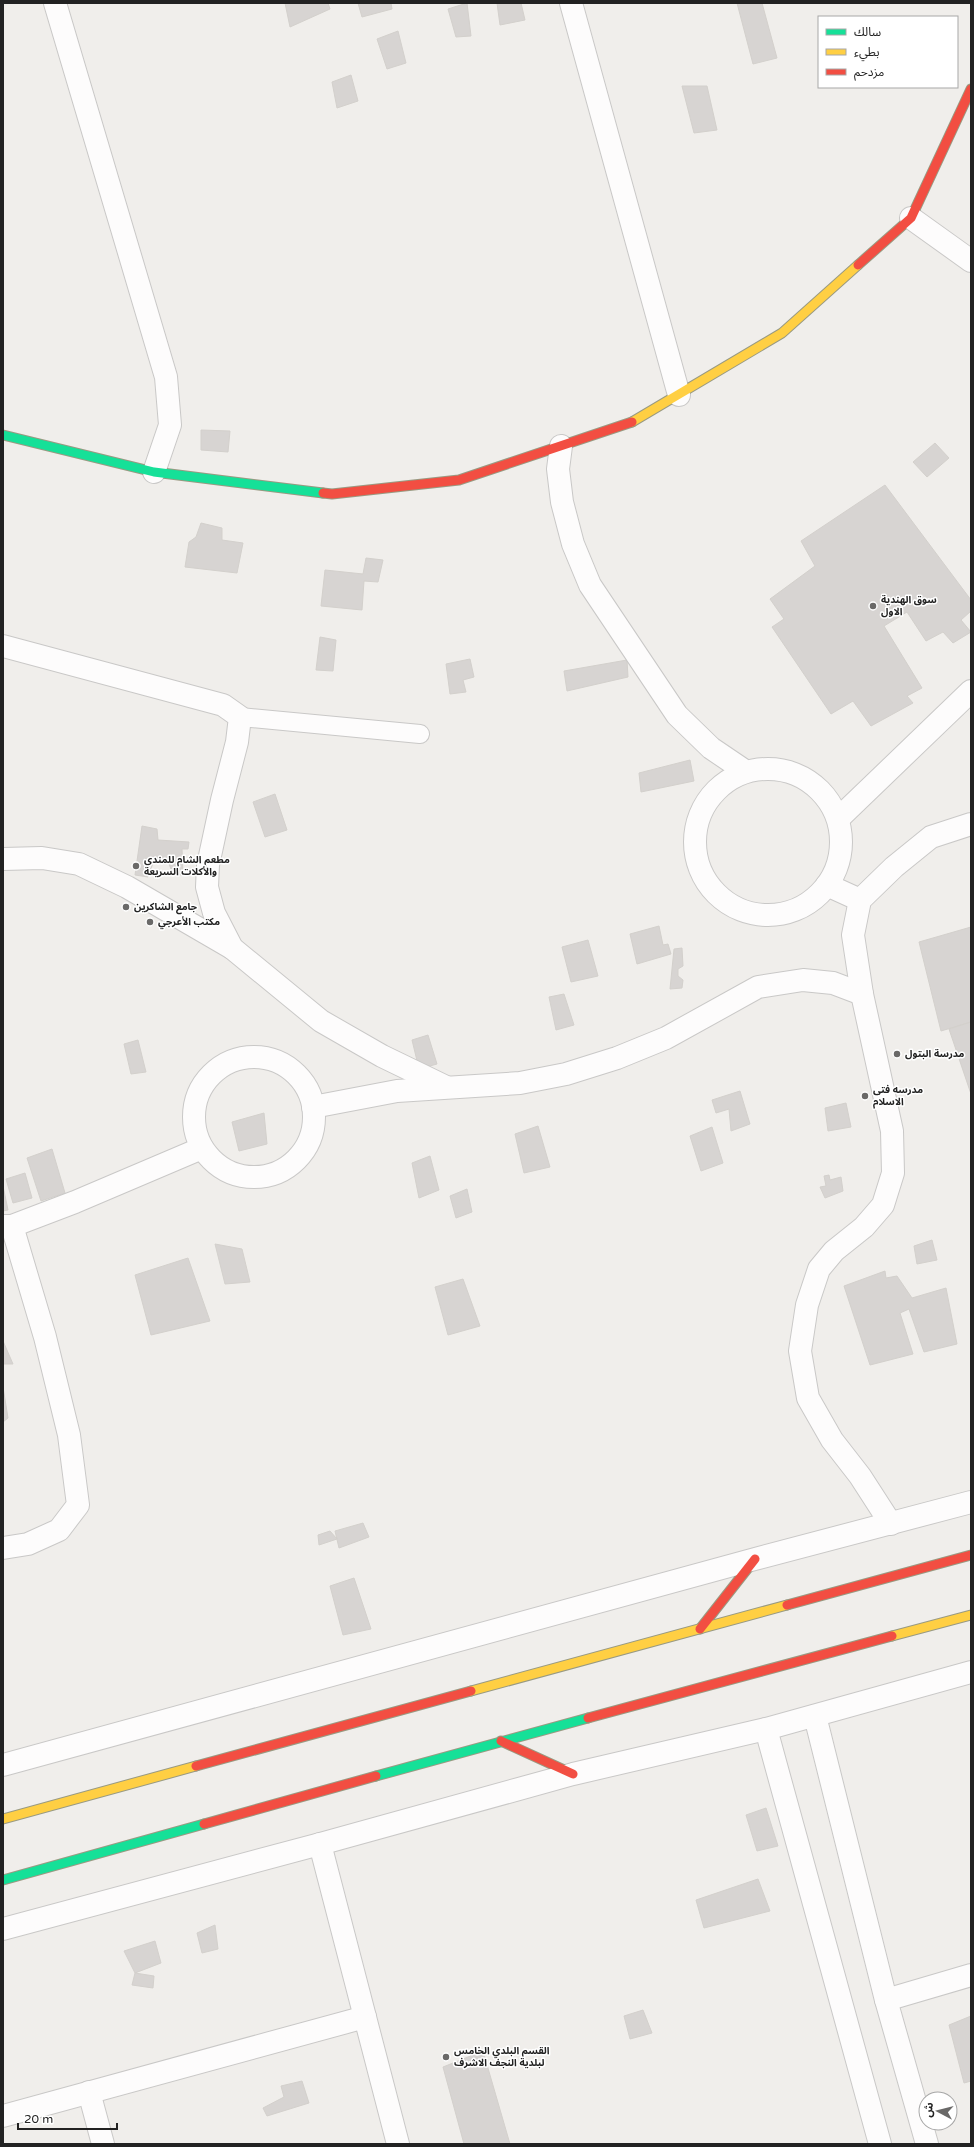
<svg xmlns="http://www.w3.org/2000/svg" width="974" height="2147" viewBox="0 0 974 2147" font-family="'Varela Round','Noto Sans Arabic',sans-serif">
<style>
.building{fill:#d7d4d2;stroke:#d3d0cc}
.lines{fill:none;stroke-linecap:round;stroke-linejoin:round}
.lane-casing{stroke:#c9c8c7;stroke-width:20}
.street-casing{stroke:#c9c8c7;stroke-width:24}
.fast-casing{stroke:#999a82;stroke-width:11}
.slow-casing{stroke:#999a82;stroke-width:11}
.jam-casing{stroke:#999a82;stroke-width:11}
.lane{stroke:#fdfcfc;stroke-width:18}
.street{stroke:#fdfcfc;stroke-width:22}
.fast{stroke:#16e098;stroke-width:9}
.slow{stroke:#ffcf43;stroke-width:9}
.jam{stroke:#f24e42;stroke-width:9}
.poi-dot{fill:#6a6968;stroke:#fff;stroke-width:1.5}
.labels{text-anchor:middle;dominant-baseline:central;stroke-width:3;stroke-linejoin:round;paint-order:stroke}
.poi-label{font-size:10px;font-weight:bold;fill:#222;stroke:#fff;text-anchor:start}
</style>
<rect width="100%" height="100%" fill="#f0eeeb"/>
<g class="building">
<path d="M285 3H328L330 9 290 27Z"/>
<path d="M358 3H391L392 9 362 17Z"/>
<path d="M467 3 471 36 456 37 448 9Z"/>
<path d="M497 3H521L525 20 500 25Z"/>
<path d="M737 3H762L777 58 753 64Z"/>
<path d="M398 31 406 63 387 69 377 39Z"/>
<path d="M351 75 358 101 337 108 332 82Z"/>
<path d="M682 86H707L717 130 694 133Z"/>
<path d="M201 430 230 431 228 452 201 450Z"/>
<path d="M935 443 949 458 927 477 913 462Z"/>
<path d="M885 485 971 600V611L961 620 971 632 953 643 943 632 926 641 907 612 884 626 922 688 907 696 913 703 871 726 853 701 831 714 772 627 784 619 770 599 815 566 801 541Z"/>
<path d="M201 523 222 528V540L243 543 237 573 185 567 189 542 196 537Z"/>
<path d="M366 558 383 560 378 582 364 581 362 610 321 606 325 570 363 574Z"/>
<path d="M320 637 336 640 333 671 316 670Z"/>
<path d="M470 659 474 677 463 680 466 692 450 694 446 664Z"/>
<path d="M627 660 628 677 567 691 564 671Z"/>
<path d="M690 760 694 781 641 792 639 773Z"/>
<path d="M275 794 287 830 265 837 253 802Z"/>
<path d="M142 826 157 829 158 840 189 842 188 849H182L183 875 173 874 169 864 153 863 148 877 135 875Z"/>
<path d="M659 926 663 945 668 944 671 954 637 964 630 934Z"/>
<path d="M971 927V1022L941 1031 919 942Z"/>
<path d="M588 940 598 976 571 982 562 947Z"/>
<path d="M682 948 683 966 678 969V976L683 980 682 988 670 989 674 949Z"/>
<path d="M564 994 574 1025 556 1030 549 997Z"/>
<path d="M971 1022V1094L949 1029Z"/>
<path d="M428 1035 437 1064 419 1069 412 1040Z"/>
<path d="M138 1040 146 1072 131 1074 124 1044Z"/>
<path d="M740 1091 750 1124 731 1131 729 1109 716 1113 712 1100Z"/>
<path d="M846 1103 851 1127 828 1131 825 1108Z"/>
<path d="M264 1113 267 1144 239 1151 232 1122Z"/>
<path d="M538 1126 550 1167 524 1173 515 1134Z"/>
<path d="M712 1127 723 1163 701 1171 690 1136Z"/>
<path d="M52 1149 65 1193 41 1201 27 1158Z"/>
<path d="M430 1156 439 1190 419 1198 412 1163Z"/>
<path d="M25 1173 32 1198 13 1203 6 1179Z"/>
<path d="M829 1175 830 1180 841 1177 843 1191 825 1198 820 1187 826 1186 824 1176Z"/>
<path d="M3 1186 8 1210 3 1211Z"/>
<path d="M467 1189 472 1212 456 1218 450 1196Z"/>
<path d="M932 1240 937 1260 917 1264 914 1246Z"/>
<path d="M215 1244 242 1249 250 1282 225 1284Z"/>
<path d="M188 1258 210 1321 151 1335 135 1275Z"/>
<path d="M885 1271 886 1278 897 1276 912 1298 946 1288 957 1344 924 1352 909 1309 900 1313 913 1354 870 1365 844 1286Z"/>
<path d="M463 1279 480 1326 448 1335 435 1287Z"/>
<path d="M3 1341 13 1364H3Z"/>
<path d="M3 1387 8 1418 3 1422Z"/>
<path d="M363 1523 369 1537 339 1548 335 1531Z"/>
<path d="M330 1531 337 1539 319 1545 318 1535Z"/>
<path d="M354 1578 371 1629 343 1635 330 1586Z"/>
<path d="M766 1808 778 1846 757 1851 746 1815Z"/>
<path d="M758 1879 770 1911 704 1928 696 1900Z"/>
<path d="M215 1925 218 1949 202 1953 197 1933Z"/>
<path d="M155 1941 161 1963 135 1973 124 1951Z"/>
<path d="M135 1973 154 1976 153 1988 132 1985Z"/>
<path d="M643 2010 652 2033 630 2039 624 2016Z"/>
<path d="M971 2016V2081L964 2083 949 2025Z"/>
<path d="M483 2051 510 2144H464L443 2067Z"/>
<path d="M302 2081 309 2103 267 2116 263 2108 284 2097 281 2086Z"/>
</g>
<g class="lines">
<g class="lane-casing">
<path id="lane" d="M240 717 420 734"/>
</g>
<g class="street-casing">
<g id="street">
<path d="M55 3 166 377 170 425 154 472"/>
<path d="M571 3 679 395"/>
<path d="M911 218 971 261"/>
<path d="M561 446 558 469 562 502 573 544 590 585 677 715 711 748 745 771"/>
<path d="M3 646 223 705 240 717 237 742 222 800 208 865 207 887 214 913 232 948 321 1021 382 1056 446 1087"/>
<circle cx="768" cy="842" r="73"/>
<path d="M839 818 971 691"/>
<path d="M3 859 42 858 79 864 127 887 232 948"/>
<path d="M827 885 860 900"/>
<circle cx="254" cy="1117" r="60"/>
<path d="M313 1107 397 1091 520 1083 566 1074 617 1058 666 1038 758 987 803 980 833 983 862 994"/>
<path d="M3 1226H12L75 1202 202 1148"/>
<path d="M891 1524 860 1476 832 1440 808 1398 800 1351 807 1305 819 1269 834 1251 864 1227 883 1205 893 1173 892 1131 862 994 853 935 860 900 894 867 931 837 971 824"/>
<path d="M3 1548 28 1544 59 1530 78 1505 69 1435 45 1337 12 1226"/>
<path d="M815 1716 886 2000 927 2144"/>
<path d="M766 1729 880 2144"/>
<path d="M3 1765 755 1559 971 1502"/>
<path d="M320 1844 398 2144"/>
<path d="M3 1929 320 1844 573 1774 766 1729 971 1672"/>
<path d="M886 2000 971 1975"/>
<path d="M89 2092 103 2144"/>
<path d="M3 2116 365 2017"/>
</g>
</g>
<g class="fast-casing">
<g id="fast">
<path d="M3 435 154 472 323 493"/>
<path d="M376 1776 588 1718"/>
<path d="M3 1880 204 1824"/>
</g>
</g>
<g class="slow-casing">
<g id="slow">
<path d="M632 422 782 333 858 265"/>
<path d="M892 1636 971 1615"/>
<path d="M471 1691 787 1605"/>
<path d="M3 1819 196 1766"/>
</g>
</g>
<g class="jam-casing">
<g id="jam">
<path d="M858 265 911 218 971 89"/>
<path d="M323 493 332 494 459 480 632 422"/>
<path d="M787 1605 971 1555"/>
<path d="M700 1629 755 1559"/>
<path d="M588 1718 892 1636"/>
<path d="M501 1741 573 1774"/>
<path d="M196 1766 471 1691"/>
<path d="M204 1824 376 1776"/>
</g>
</g>
<use href="#lane" class="lane"/>
<use href="#street" class="street"/>
<use href="#fast" class="fast"/>
<use href="#slow" class="slow"/>
<use href="#jam" class="jam"/>
</g>
<g class="poi-dot">
<circle cx="873" cy="606" r="4"/>
<circle cx="136" cy="866" r="4"/>
<circle cx="126" cy="907" r="4"/>
<circle cx="150" cy="922" r="4"/>
<circle cx="897" cy="1054" r="4"/>
<circle cx="865" cy="1096" r="4"/>
<circle cx="446" cy="2057" r="4"/>
</g>
<g class="labels">
<g class="poi-label">
<text x="881" y="600">سوق الهندية<tspan x="881" dy="12">الاول</tspan></text>
<text x="144" y="860">مطعم الشام للمندي<tspan x="144" dy="12">والأكلات السريعة</tspan></text>
<text x="134" y="907">جامع الشاكرين</text>
<text x="158" y="922">مكتب الأعرجي</text>
<text x="905" y="1054">مدرسة البتول</text>
<text x="873" y="1090">مدرسه فتى<tspan x="873" dy="12">الاسلام</tspan></text>
<text x="454" y="2051">القسم البلدي الخامس<tspan x="454" dy="12">لبلدية النجف الاشرف</tspan></text>
</g>
</g>
<rect width="974" height="2147" fill="none" stroke="#222222" stroke-width="8"/>
<rect x="818" y="16" width="140" height="72" fill="#ffffff" stroke="#a7a7a7"/>
<rect x="826" y="29" width="20" height="6" fill="#16e098" stroke="#a7a7a7"/>
<text x="854" y="36" font-size="12" fill="#222222">سالك</text>
<rect x="826" y="49" width="20" height="6" fill="#ffcf43" stroke="#a7a7a7"/>
<text x="854" y="56" font-size="12" fill="#222222">بطيء</text>
<rect x="826" y="69" width="20" height="6" fill="#f24e42" stroke="#a7a7a7"/>
<text x="854" y="76" font-size="12" fill="#222222">مزدحم</text>
<g transform="translate(938 2111) rotate(277)"><circle r="19" fill="#ffffff" stroke="#a7a7a7"/>
<path d="M0-3L7 15L0 10L-7 15Z" fill="#6a6968"/>
<text y="-6" font-size="11" font-weight="bold" text-anchor="middle" fill="#222222">ش</text>
</g>
<path d="M18 2123v6h99v-6" fill="none" stroke="#222222" stroke-width="2"/>
<text x="24" y="2123" font-size="12" fill="#222222" stroke="#ffffff" stroke-width="3" paint-order="stroke">20 m</text>
</svg>
